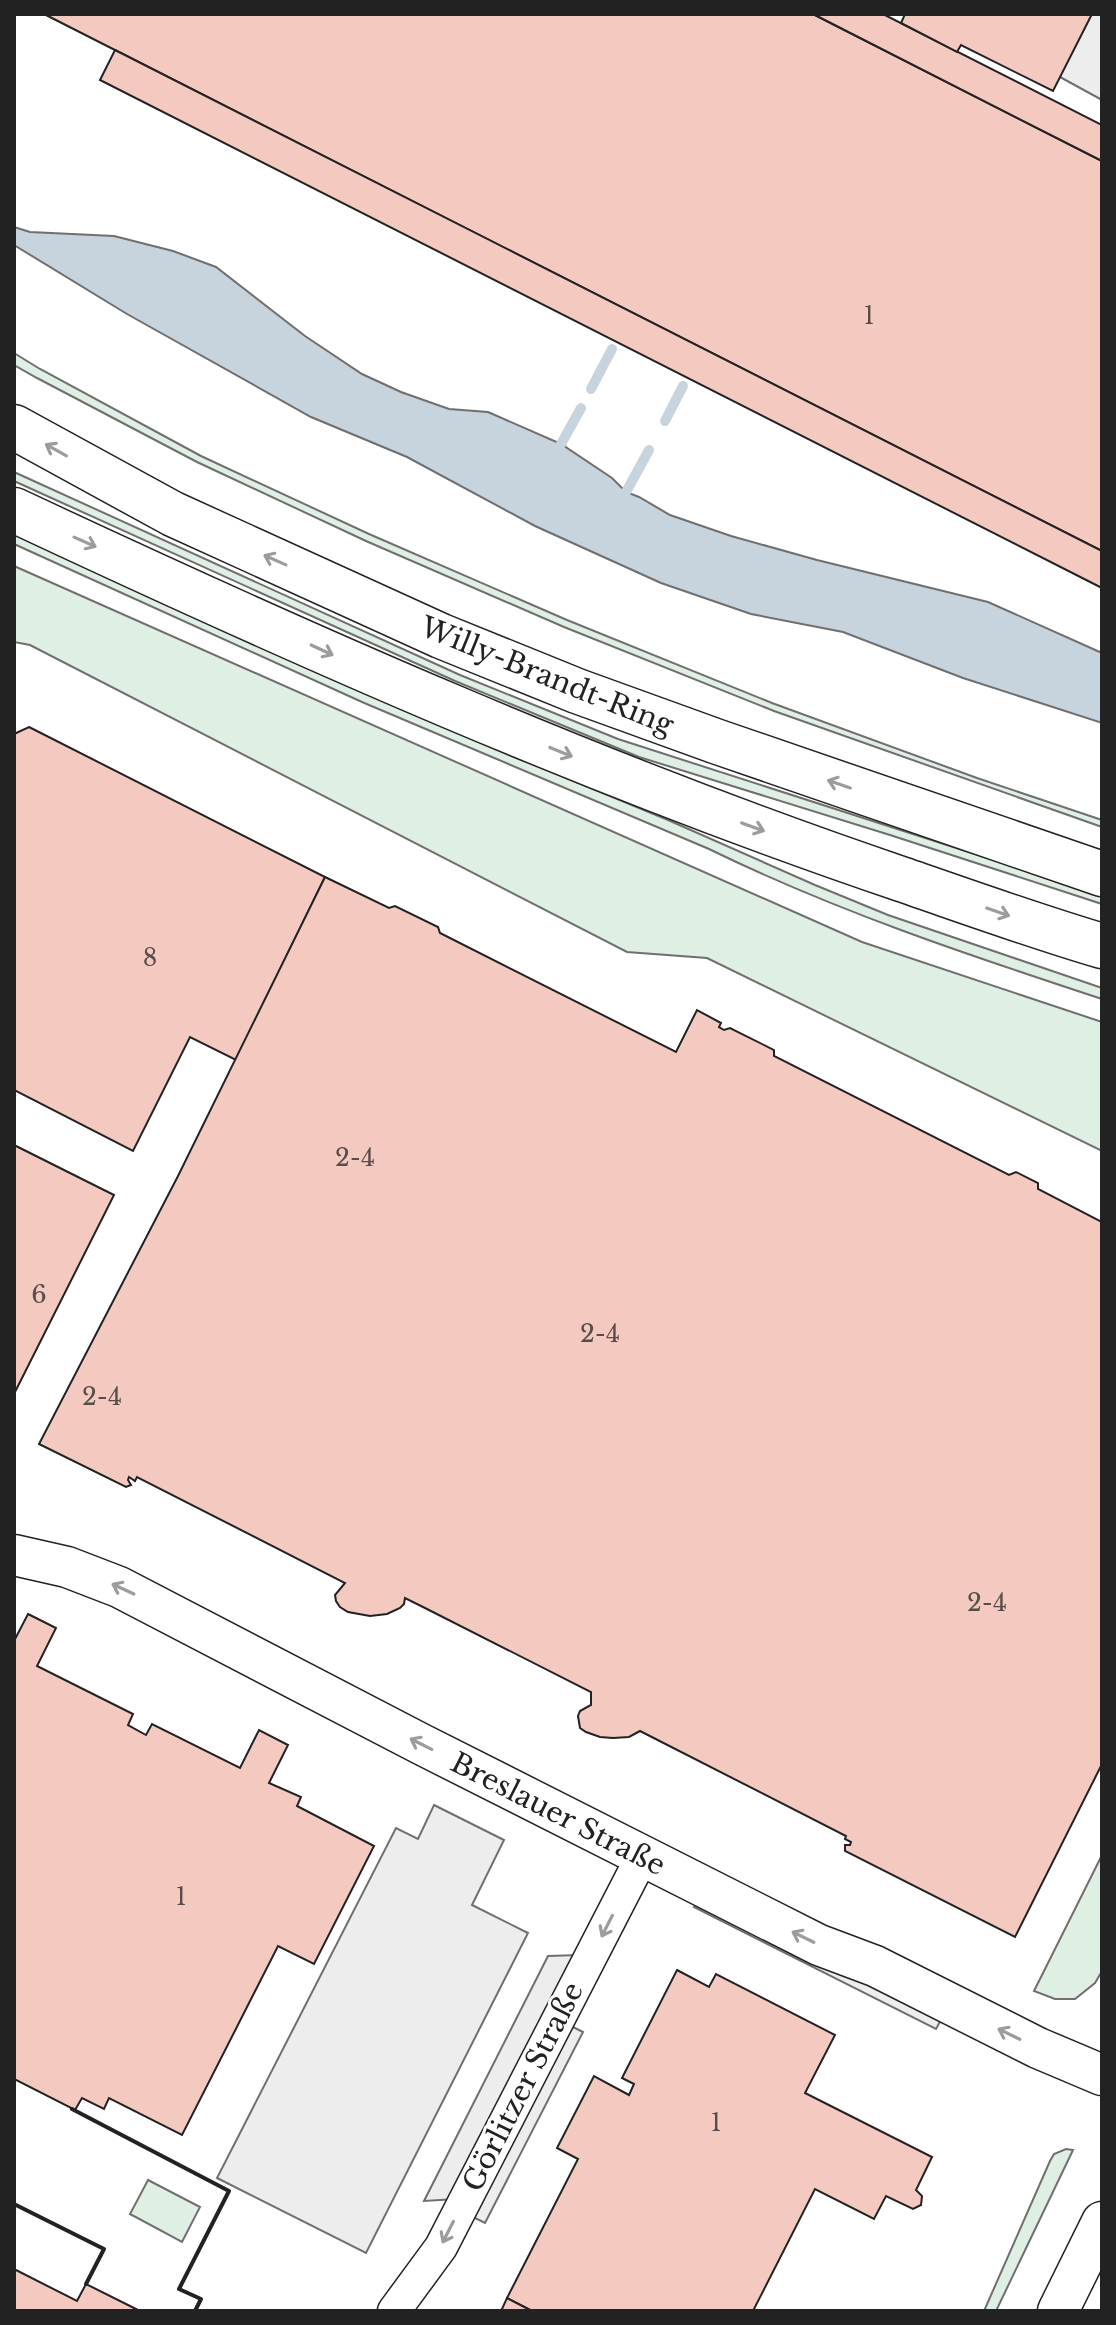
<svg xmlns="http://www.w3.org/2000/svg" width="1116" height="2325" viewBox="0 0 1116 2325" font-family="'Libre Baskerville',serif">
<style>
.green{fill:#e0efe3;stroke:#6f6f6f;stroke-width:2}
.parking{fill:#ededed;stroke:#6f6f6f;stroke-width:2}
.water{fill:#c7d3dd;stroke:#6f6f6f;stroke-width:2}
.lines{fill:none;stroke-linecap:round;stroke-linejoin:round}
.stream{stroke:#c7d3dd;stroke-width:10}
.building{fill:#f3c9c0;stroke:#222;stroke-width:2}
.minor-casing{stroke:#222;stroke-width:35}
.tertiary-casing{stroke:#222;stroke-width:43}
.primary-casing{stroke:#222;stroke-width:47}
.minor{stroke:#fff;stroke-width:32}
.tertiary{stroke:#fff;stroke-width:40}
.primary{stroke:#fff;stroke-width:44}
.wall{stroke:#222;stroke-width:4}
.oneway{stroke:#9c9c9c}
.labels{text-anchor:middle;dominant-baseline:central;stroke-width:6;stroke-linejoin:round;paint-order:stroke}
.number-label{font-size:24px;fill:#564c4a}
.street-label{font-size:28px;fill:#222;stroke:#fff}
</style>
<rect width="100%" height="100%" fill="#fff"/>
<g class="green">
<path d="M14 353 40 369 201 456 369 534 567 620 772 703 977 778 1102 820V827L774 711 564 627 366 541 197 462 37 378 14 365Z"/>
<path d="M14 472 460 675 618 739 1102 895V904L890 835 639 757 455 681 14 481Z"/>
<path d="M14 532 518 758 668 820 815 885 888 915 1102 988V999C968 955 836 911 709 849L362 702 14 544Z"/>
<path d="M14 566 862 942 1102 1022V1151L707 958 627 952 30 645 14 642Z"/>
<path d="M1102 1855V1971L1095 1983 1075 1999H1055L1034 1991Z"/>
<path d="M1066 2149 1073 2150 996 2311H984L1050 2161 1054 2154Z"/>
<path d="M148 2180 200 2207 182 2242 130 2214Z"/>
</g>
<g class="parking">
<path d="M935 14H1102V100L1060 77Z"/>
<path d="M434 1805 504 1840 472 1905 528 1933 366 2253 217 2178 396 1828 418 1839Z"/>
<path d="M700 1896 942 2018 936 2029 694 1907Z"/>
<path d="M579 1955 457 2199 424 2201 548 1956Z"/>
<path d="M571 2026 583 2032 485 2223 473 2217Z"/>
</g>
<path class="water" d="M14 227 30 232 114 236 173 251 216 267 305 336 362 374 401 392 449 409 488 412 561 444 612 478 626 492 639 497 670 515 731 536 817 560 988 602 1102 653V723L963 678 843 632 751 614 661 583 535 526 407 457 311 417 127 314 14 245Z"/>
<g class="lines">
<g class="stream">
<path d="M591 389 612 349"/>
<path d="M665 421 683 386"/>
<path d="M561 444 581 408"/>
<path d="M626 492 649 450"/>
</g>
</g>
<g class="building">
<path d="M44 14H813L1102 161V551Z"/>
<path d="M813 14H883L1102 125V161Z"/>
<path d="M905 14H1092L1053 91 961 45 957 52 901 23Z"/>
<path d="M115 50 1102 551V588L100 80Z"/>
<path d="M29 727 325 877 236 1060 190 1037 133 1151 14 1090V734Z"/>
<path d="M325 877 389 908 395 906 438 927 440 933 676 1052 697 1010 721 1023 719 1027 724 1030 730 1028 774 1050V1056L1009 1175 1016 1172 1038 1183V1189L1102 1222V1764L1015 1937 845 1851V1845H850L851 1842 845 1839 846 1836 640 1731 629 1737 613 1738 600 1737 586 1732 580 1728 578 1716 580 1711 591 1705V1692L425 1608 405 1598 404 1604 400 1608 387 1614 370 1616 348 1612 340 1607 336 1601 335 1595 345 1583 137 1477 135 1481 129 1477 128 1480 131 1485 126 1487 39 1444 178 1176Z"/>
<path d="M14 1145 114 1195 14 1394Z"/>
<path d="M28 1614 56 1628 37 1666 133 1714 128 1725 146 1735 152 1724 240 1768 259 1730 288 1745 269 1783 301 1797 297 1806 374 1846 314 1964 278 1946 182 2135 109 2098 104 2109 82 2098 75 2110 14 2079V1641Z"/>
<path d="M677 1970 709 1987 716 1974 835 2035 805 2093 932 2157 916 2190 922 2196 921 2205 913 2209 886 2196 874 2219 815 2189 753 2311H532L507 2298 578 2159 557 2148 594 2076 629 2095 634 2084 622 2078Z"/>
<path d="M14 2269 77 2301 86 2284 140 2311H14Z"/>
<path d="M507 2298 532 2311H501Z"/>
</g>
<g class="lines">
<g class="minor-casing">
<path id="minor" d="M394 2311 441 2247 642 1857"/>
</g>
<g class="tertiary-casing">
<g id="tertiary">
<path d="M14 1555 67 1567 119 1587 421 1744 819 1945 875 1966 1038 2048 1102 2075"/>
<path d="M1058 2311 1102 2222"/>
</g>
</g>
<g class="primary-casing">
<g id="primary">
<path d="M14 427 173 514 441 636 577 691 718 742 1102 874"/>
<path d="M14 510C304 646 597 776 901 879 968 902 1034 926 1102 946"/>
</g>
</g>
<use href="#minor" class="minor"/>
<use href="#tertiary" class="tertiary"/>
<use href="#primary" class="primary"/>
<g class="wall">
<path d="M72 2109 229 2191 179 2289 201 2299 195 2311"/>
<path d="M14 2204 104 2249 86 2284"/>
</g>
</g>
<defs><path id="oneway-shaft" d="M-6 0H5M1.5-3L5.5 0L1.5 3" fill="none" stroke-width="1.6" stroke-linecap="round" stroke-linejoin="round" transform="scale(2)"/></defs>
<g class="oneway">
<use href="#oneway-shaft" transform="translate(56 450) rotate(-151)"/>
<use href="#oneway-shaft" transform="translate(85 542) rotate(24)"/>
<use href="#oneway-shaft" transform="translate(275 560) rotate(-156)"/>
<use href="#oneway-shaft" transform="translate(322 650) rotate(25)"/>
<use href="#oneway-shaft" transform="translate(561 752) rotate(22)"/>
<use href="#oneway-shaft" transform="translate(839 784) rotate(-161)"/>
<use href="#oneway-shaft" transform="translate(753 827) rotate(20)"/>
<use href="#oneway-shaft" transform="translate(998 912) rotate(19)"/>
<use href="#oneway-shaft" transform="translate(123 1589) rotate(-155)"/>
<use href="#oneway-shaft" transform="translate(421 1744) rotate(-153)"/>
<use href="#oneway-shaft" transform="translate(607 1926) rotate(117)"/>
<use href="#oneway-shaft" transform="translate(803 1937) rotate(-154)"/>
<use href="#oneway-shaft" transform="translate(1009 2034) rotate(-154)"/>
<use href="#oneway-shaft" transform="translate(448 2232) rotate(117)"/>
</g>
<g class="labels">
<g class="number-label">
<text x="869" y="315">1</text>
<text x="150" y="957">8</text>
<text x="355" y="1157">2-4</text>
<text x="39" y="1294">6</text>
<text x="600" y="1333">2-4</text>
<text x="102" y="1396">2-4</text>
<text x="987" y="1602">2-4</text>
<text x="181" y="1896">1</text>
<text x="716" y="2122">1</text>
</g>
<g class="street-label">
<text transform="translate(547 676) rotate(22)">Willy-Brandt-Ring</text>
<text transform="translate(558 1814) rotate(27)">Breslauer Straße</text>
<text transform="translate(523 2087) rotate(-63)">Görlitzer Straße</text>
</g>
</g>
<rect width="1116" height="2325" fill="none" stroke="#222222" stroke-width="32"/>
</svg>
